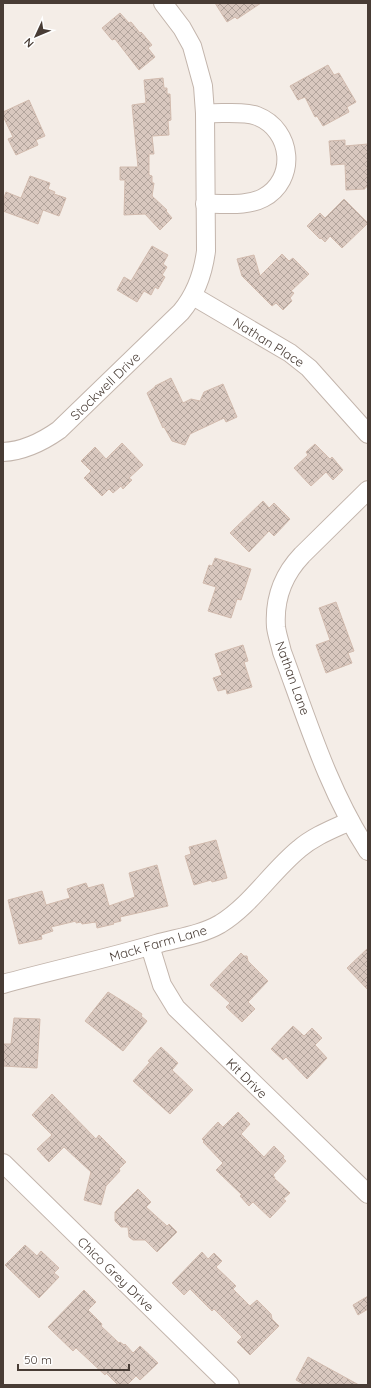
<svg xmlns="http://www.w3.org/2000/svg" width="371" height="1388" viewBox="0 0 371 1388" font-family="Quicksand,sans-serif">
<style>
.building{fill:url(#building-cross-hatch);stroke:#d2bbae}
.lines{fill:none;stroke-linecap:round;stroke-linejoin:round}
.minor-casing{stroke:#c3b5ac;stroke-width:20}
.minor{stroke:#fff;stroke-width:18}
.labels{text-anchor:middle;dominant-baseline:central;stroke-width:3;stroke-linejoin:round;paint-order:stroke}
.street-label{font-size:13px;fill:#483c35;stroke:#fff}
</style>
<defs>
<pattern id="building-cross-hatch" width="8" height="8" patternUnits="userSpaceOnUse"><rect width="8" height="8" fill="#d9c8bf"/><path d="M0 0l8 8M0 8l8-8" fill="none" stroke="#b2a49c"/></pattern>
</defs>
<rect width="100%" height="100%" fill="#f4ede7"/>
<g class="building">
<path d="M215 3H261L237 19 235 17 227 22Z"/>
<path d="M120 13 129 23 131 22 140 33 141 32 152 45 148 48 155 57 139 70 115 39 112 40 102 28Z"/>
<path d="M328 65 334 75 339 73 356 102 347 107 349 112 323 126 317 116 315 117 305 97 298 100 290 86Z"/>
<path d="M163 78 164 88H167V94H170L171 120 168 121 169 135 152 136 154 154H149V175L152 176V183H154L152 196 167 210 166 211 172 218 160 230 145 214 124 215 125 180H120V167H138L132 105 146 103 144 80Z"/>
<path d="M29 100 45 136 36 140 38 145 16 155 8 139 13 137 3 116V112Z"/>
<path d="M345 140V146L368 144V187H365V189L346 190 345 164 331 165 329 141Z"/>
<path d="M30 176 50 183 48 189 55 192 54 194 66 198 59 216 43 210 38 224 3 211V201L6 192 21 198Z"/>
<path d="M344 199 368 223 342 248 330 236 325 242 321 238 320 239 307 226 320 213 325 218Z"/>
<path d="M152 246 168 255 163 264 167 267 162 275 165 277 158 289 155 287 151 295 144 291 137 302 117 290 124 277 131 281Z"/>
<path d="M282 254 289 261 293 258 309 274 291 291 294 293 290 298 292 301 283 310 276 303 272 306 242 276 237 259 254 255 260 276Z"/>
<path d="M171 378 183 403 191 399 200 401 204 392 223 384 237 417 226 422 224 418 190 434 185 445 172 441 164 427 163 428 147 393 155 387V386Z"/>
<path d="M122 443 143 465 129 478 132 480 123 489 121 486 113 493 109 489 102 496 84 478 91 471 81 461 95 447 106 459Z"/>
<path d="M315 444 330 459 332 457 343 470 333 480 326 472 311 486 294 468 308 455 306 452Z"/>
<path d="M263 501 269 508 274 503 290 519 274 536 269 531 249 552 230 533Z"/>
<path d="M215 558 251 569 241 600 237 599 231 618 208 611 216 587 203 583 209 565 212 566Z"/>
<path d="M336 602 354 651 348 653 352 663 326 673 316 645 330 640 319 608Z"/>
<path d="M243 645 248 661 244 662 252 687 227 694 226 689 218 691 213 678 222 675 215 654Z"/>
<path d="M216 840 227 878 212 882 211 880 194 885 185 856 191 854 189 847Z"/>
<path d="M157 865 168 906 120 917 121 921 113 923 114 924 97 928 96 922 82 924 81 922 76 923V921L51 927 53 931 41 935 42 939 19 944 8 900 42 891 46 905 70 898 67 889 86 883 88 888 103 884 109 906 135 897 129 873Z"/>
<path d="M368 948V990L347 968Z"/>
<path d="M241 953 244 956H247L248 961 268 981 248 1002 255 1009 242 1022 226 1007 230 1003 210 985Z"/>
<path d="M108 992 129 1005 142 1014 141 1016 147 1021 123 1051 85 1021Z"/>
<path d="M14 1018 40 1019 37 1068 3 1066V1044H11Z"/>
<path d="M293 1026 304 1036 312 1028 322 1038 315 1045 327 1058 307 1079 286 1057 283 1060 271 1049Z"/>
<path d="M161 1047 178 1063 172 1070 193 1090 170 1114 133 1081 150 1062 148 1061Z"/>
<path d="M52 1094 96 1139 99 1135 126 1162 119 1169 120 1171 106 1186 101 1205 84 1200 91 1172 64 1147 49 1162 37 1149 52 1135 32 1115Z"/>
<path d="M238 1112 250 1124 241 1134 264 1157 274 1146 284 1156 283 1158 286 1161 273 1175 275 1178H274L290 1193 283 1199 286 1201 270 1218 253 1202 249 1206 240 1196 242 1195 216 1170 223 1163 203 1142 204 1141 202 1139 218 1122 223 1127Z"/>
<path d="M138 1189 151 1202 146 1207 167 1226 169 1224 177 1232 157 1252 145 1240H133L129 1237 128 1227H121L115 1221V1212Z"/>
<path d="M25 1245 37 1256 41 1251 59 1268 54 1273 59 1277 39 1298 5 1265Z"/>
<path d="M202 1252 208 1259 214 1253 222 1261 216 1267 236 1286 233 1289 250 1306 257 1300 271 1314 272 1319 279 1326 250 1355 237 1342 242 1337 214 1309 212 1311 190 1289 184 1295 172 1283Z"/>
<path d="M84 1290 96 1302 88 1310 102 1324 101 1326 119 1343 120 1342 124 1345 125 1344 133 1353 140 1346 158 1363 140 1380 136 1376 127 1385H118L106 1373 105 1375 76 1348 73 1351 48 1327Z"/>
<path d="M368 1296V1309L358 1315 353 1305Z"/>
<path d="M308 1357 359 1385H305L296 1380Z"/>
</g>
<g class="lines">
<g class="minor-casing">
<g id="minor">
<path d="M205 204C223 203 246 207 263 198 297 180 293 130 257 116 244 111 220 114 205 113"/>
<path d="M193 296 290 353 309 368 368 434"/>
<path d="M3 452C24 451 42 442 59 430L181 312C196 294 203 274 206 251L205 113 203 86 192 46 182 28 163 3"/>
<path d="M368 490 302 555C283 575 274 599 276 627 277 635 280 643 282 652 307 719 328 790 368 851"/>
<path d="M150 946 162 985 176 1008 368 1194"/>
<path d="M3 984C54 970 105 959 156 944 177 938 201 935 220 924 251 905 271 872 299 849 314 836 333 829 350 821"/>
<path d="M3 1163 230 1385"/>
</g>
</g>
<use href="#minor" class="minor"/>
</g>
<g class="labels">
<g class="street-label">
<text transform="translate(269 342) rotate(32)">Nathan Place</text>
<text transform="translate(105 386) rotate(-44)">Stockwell Drive</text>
<text transform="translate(293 678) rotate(70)">Nathan Lane</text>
<text transform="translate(158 943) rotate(-16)">Mack Farm Lane</text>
<text transform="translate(247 1078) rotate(44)">Kit Drive</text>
<text transform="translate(116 1274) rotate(44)">Chico Grey Drive</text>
</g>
</g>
<rect width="371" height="1388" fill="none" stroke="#483c35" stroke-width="8"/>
<g transform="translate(36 36) rotate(226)" stroke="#ffffff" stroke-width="3" paint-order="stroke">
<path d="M0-3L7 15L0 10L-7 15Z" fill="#483c35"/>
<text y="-6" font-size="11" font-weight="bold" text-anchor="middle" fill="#483c35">N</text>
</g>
<path d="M18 1364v6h111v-6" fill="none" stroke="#483c35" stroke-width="2"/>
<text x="24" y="1364" font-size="12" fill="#483c35" stroke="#ffffff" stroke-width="3" paint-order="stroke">50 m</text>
</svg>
